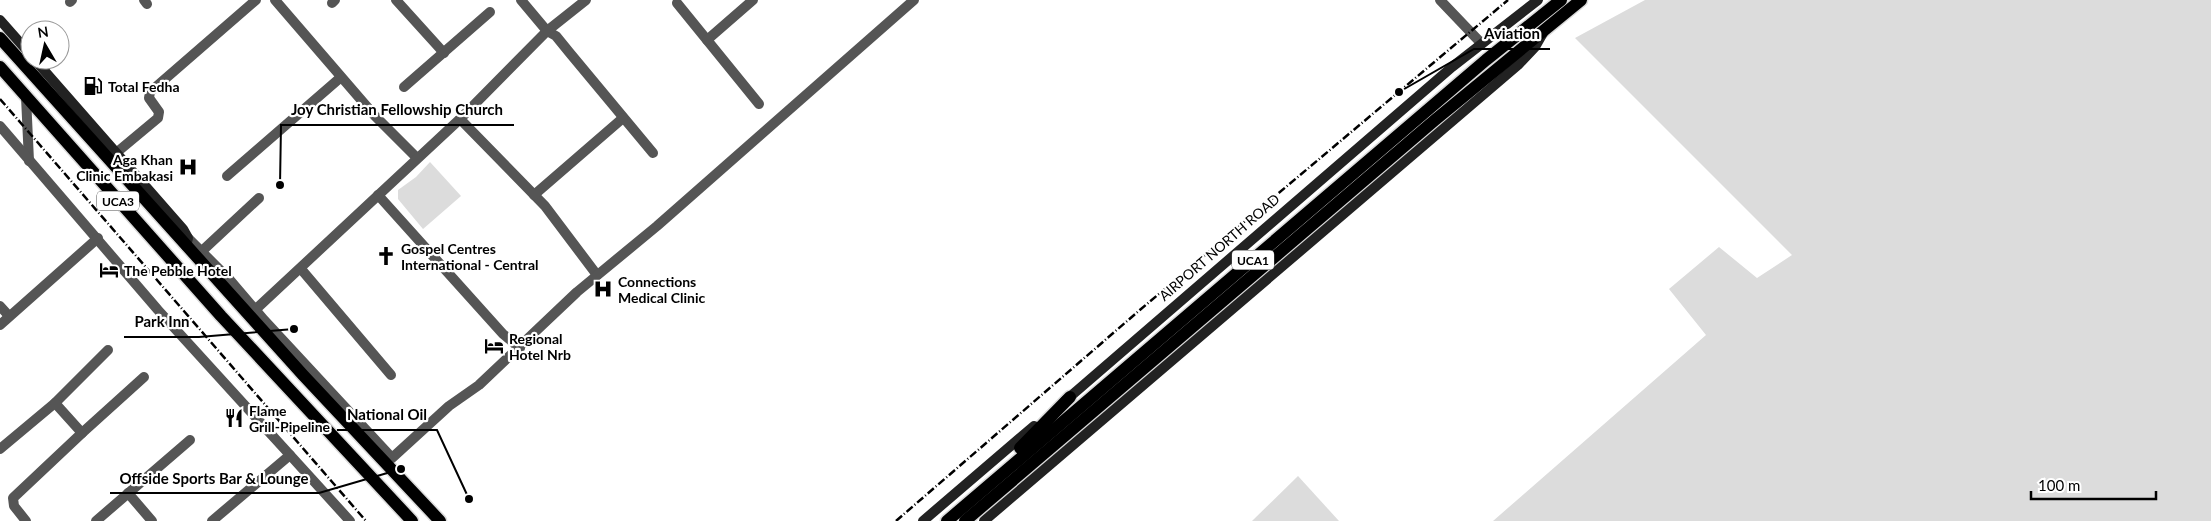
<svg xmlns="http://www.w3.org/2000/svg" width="2211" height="521" viewBox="0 0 2211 521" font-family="Lato,sans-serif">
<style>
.green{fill:#dcdcdc}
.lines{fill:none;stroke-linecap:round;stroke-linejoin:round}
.primary-casing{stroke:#dbdbdb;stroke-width:15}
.minor{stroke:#555;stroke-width:10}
.tertiary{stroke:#555;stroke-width:10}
.secondary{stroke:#222;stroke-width:10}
.primary{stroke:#000;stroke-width:12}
.rail{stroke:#000;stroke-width:2.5;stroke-dasharray:8 2.5 1 2.5;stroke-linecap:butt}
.labels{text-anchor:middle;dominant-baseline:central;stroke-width:4.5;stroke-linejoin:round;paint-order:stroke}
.shield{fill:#fff;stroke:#4c4c4c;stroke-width:1}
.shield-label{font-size:12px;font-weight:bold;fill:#000}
.poi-label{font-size:14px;font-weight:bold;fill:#000;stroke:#fff;text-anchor:start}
.street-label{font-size:14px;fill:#000;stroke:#fff}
.leader{fill:none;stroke:#000;stroke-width:2}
.callout-dot{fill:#000;stroke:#fff;stroke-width:2}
.callout-label{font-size:15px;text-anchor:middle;font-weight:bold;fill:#000;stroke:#fff;stroke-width:4.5;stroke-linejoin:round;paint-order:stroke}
</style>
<rect width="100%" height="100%" fill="#fff"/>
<g class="green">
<path d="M1645 0H2211V521H1493L1706 335 1669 289 1719 247 1757 278 1792 255 1575 38Z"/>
<path d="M430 162 461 196 423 229 398 199V190L416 177Z"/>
<path d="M1298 476 1339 521H1252Z"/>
</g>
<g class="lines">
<g class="primary-casing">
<g id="primary">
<path d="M0 38 303 375 440 521"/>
<path d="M0 67 221 316 412 521"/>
<path d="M1020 448 1070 397"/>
<path d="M947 521 1486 60 1561 0"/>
<path d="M965 521 1435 120 1581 0"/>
</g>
</g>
<g class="minor">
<path d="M144 0 147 4"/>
<path d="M275 0 375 116 417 158"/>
<path d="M396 0 444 53"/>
<path d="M521 0 547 31 556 36 569 52 653 153"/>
<path d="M1440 0 1481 43"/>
<path d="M70 2 72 0"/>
<path d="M332 3 335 0"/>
<path d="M677 3 759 104"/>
<path d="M707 40 753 0"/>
<path d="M404 87 490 12"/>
<path d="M26 97 29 161"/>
<path d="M460 119 545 206 597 275"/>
<path d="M0 126 158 310 290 455 212 521"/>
<path d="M116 153 158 118 159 112 149 98 150 92 256 0"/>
<path d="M227 176 340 78"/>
<path d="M378 195 503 334 520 348"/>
<path d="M534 195 623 118"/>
<path d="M188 238 229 279 264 320 392 458 449 406 479 385 577 292 657 226 914 0"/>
<path d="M202 251 259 198"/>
<path d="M301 269 391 375"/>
<path d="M0 306 9 316"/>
<path d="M0 325 98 238"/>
<path d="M82 433 144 377"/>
<path d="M0 449 55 403 108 350"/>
<path d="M290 455 350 521"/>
<path d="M128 493 152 521"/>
<path d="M26 521 14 506 13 498 82 433 55 403"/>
<path d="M96 521 190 440"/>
</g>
<path class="tertiary" d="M255 310 460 119 547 31 586 0"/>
<g class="secondary">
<path d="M0 20 30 54"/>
<path d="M35 60 183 229 188 238 186 246"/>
<path d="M1065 401 1452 67 1538 0"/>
<path d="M923 521 1034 426"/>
<path d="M984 521 1518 65 1535 47 1543 33"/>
</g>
<use href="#primary" class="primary"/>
<g class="rail">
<path d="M0 99 366 521"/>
<path d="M896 521 1141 309 1508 0"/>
</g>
</g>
<defs>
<g id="fuel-bare" transform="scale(1.5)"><path d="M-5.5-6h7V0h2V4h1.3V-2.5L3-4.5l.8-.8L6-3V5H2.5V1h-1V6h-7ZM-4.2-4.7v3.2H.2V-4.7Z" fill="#000" stroke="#fff" stroke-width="2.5" paint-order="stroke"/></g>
<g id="hospital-bare" transform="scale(1.5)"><path d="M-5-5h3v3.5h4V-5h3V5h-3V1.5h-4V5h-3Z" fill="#000" stroke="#fff" stroke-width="2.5" paint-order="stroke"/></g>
<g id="church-bare" transform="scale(1.5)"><path d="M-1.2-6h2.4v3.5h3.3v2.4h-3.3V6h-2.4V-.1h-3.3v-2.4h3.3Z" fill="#000" stroke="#fff" stroke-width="2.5" paint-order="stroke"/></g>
<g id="hotel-bare" transform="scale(1.5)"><path d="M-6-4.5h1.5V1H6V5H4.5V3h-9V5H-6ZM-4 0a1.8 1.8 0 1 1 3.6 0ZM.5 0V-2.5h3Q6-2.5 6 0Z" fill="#000" stroke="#fff" stroke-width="2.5" paint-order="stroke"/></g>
<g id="restaurant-bare" transform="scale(1.5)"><path d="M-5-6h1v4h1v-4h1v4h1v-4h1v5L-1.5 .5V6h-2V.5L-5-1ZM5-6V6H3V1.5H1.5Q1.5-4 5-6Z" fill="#000" stroke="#fff" stroke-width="2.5" paint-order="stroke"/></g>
</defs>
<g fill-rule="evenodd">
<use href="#fuel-bare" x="93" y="86"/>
<use href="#hospital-bare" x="188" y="167"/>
<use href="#church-bare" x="386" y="256"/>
<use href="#hotel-bare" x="109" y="270"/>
<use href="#hospital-bare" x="603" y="289"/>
<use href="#hotel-bare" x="494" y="346"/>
<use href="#restaurant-bare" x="234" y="418"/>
</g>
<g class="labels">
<g class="shield">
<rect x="97" y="191.5" width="42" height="19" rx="4"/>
<rect x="1232" y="250.5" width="42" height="19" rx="4"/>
</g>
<g class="shield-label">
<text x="118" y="201">UCA3</text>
<text x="1253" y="260">UCA1</text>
</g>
<g class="poi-label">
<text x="108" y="86">Total Fedha</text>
<text x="173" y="159" text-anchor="end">Aga Khan<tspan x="173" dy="16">Clinic Embakasi</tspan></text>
<text x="401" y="248">Gospel Centres<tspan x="401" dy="16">International - Central</tspan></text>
<text x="124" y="270">The Pebble Hotel</text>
<text x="618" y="281">Connections<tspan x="618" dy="16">Medical Clinic</tspan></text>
<text x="509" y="338">Regional<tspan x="509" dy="16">Hotel Nrb</tspan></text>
<text x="249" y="410">Flame<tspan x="249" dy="16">Grill-Pipeline</tspan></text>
</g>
<g class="street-label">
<text transform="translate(1219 247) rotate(-41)">AIRPORT NORTH ROAD</text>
</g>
</g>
<path class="leader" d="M1399 92L1474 49H1550M280 185L281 125H514M294 329L199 337H124M469 499L437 430H337M401 469L319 493H110"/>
<g class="callout-dot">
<circle cx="1399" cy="92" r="5"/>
<circle cx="280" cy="185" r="5"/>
<circle cx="294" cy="329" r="5"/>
<circle cx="469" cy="499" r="5"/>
<circle cx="401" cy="469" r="5"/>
</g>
<g class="callout-label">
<text x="1512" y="39">Aviation</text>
<text x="397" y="115">Joy Christian Fellowship Church</text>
<text x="162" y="327">Park Inn</text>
<text x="387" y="420">National Oil</text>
<text x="214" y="484">Offside Sports Bar &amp; Lounge</text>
</g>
<g transform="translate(45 45) rotate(351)"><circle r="24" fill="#ffffff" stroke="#999999"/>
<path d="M0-4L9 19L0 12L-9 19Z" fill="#000000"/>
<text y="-8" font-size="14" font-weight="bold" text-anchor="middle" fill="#000000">N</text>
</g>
<path d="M2031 491v8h125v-8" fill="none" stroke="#000000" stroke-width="2.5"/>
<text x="2038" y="491" font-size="15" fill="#000000" stroke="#ffffff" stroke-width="4" paint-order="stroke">100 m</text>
</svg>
